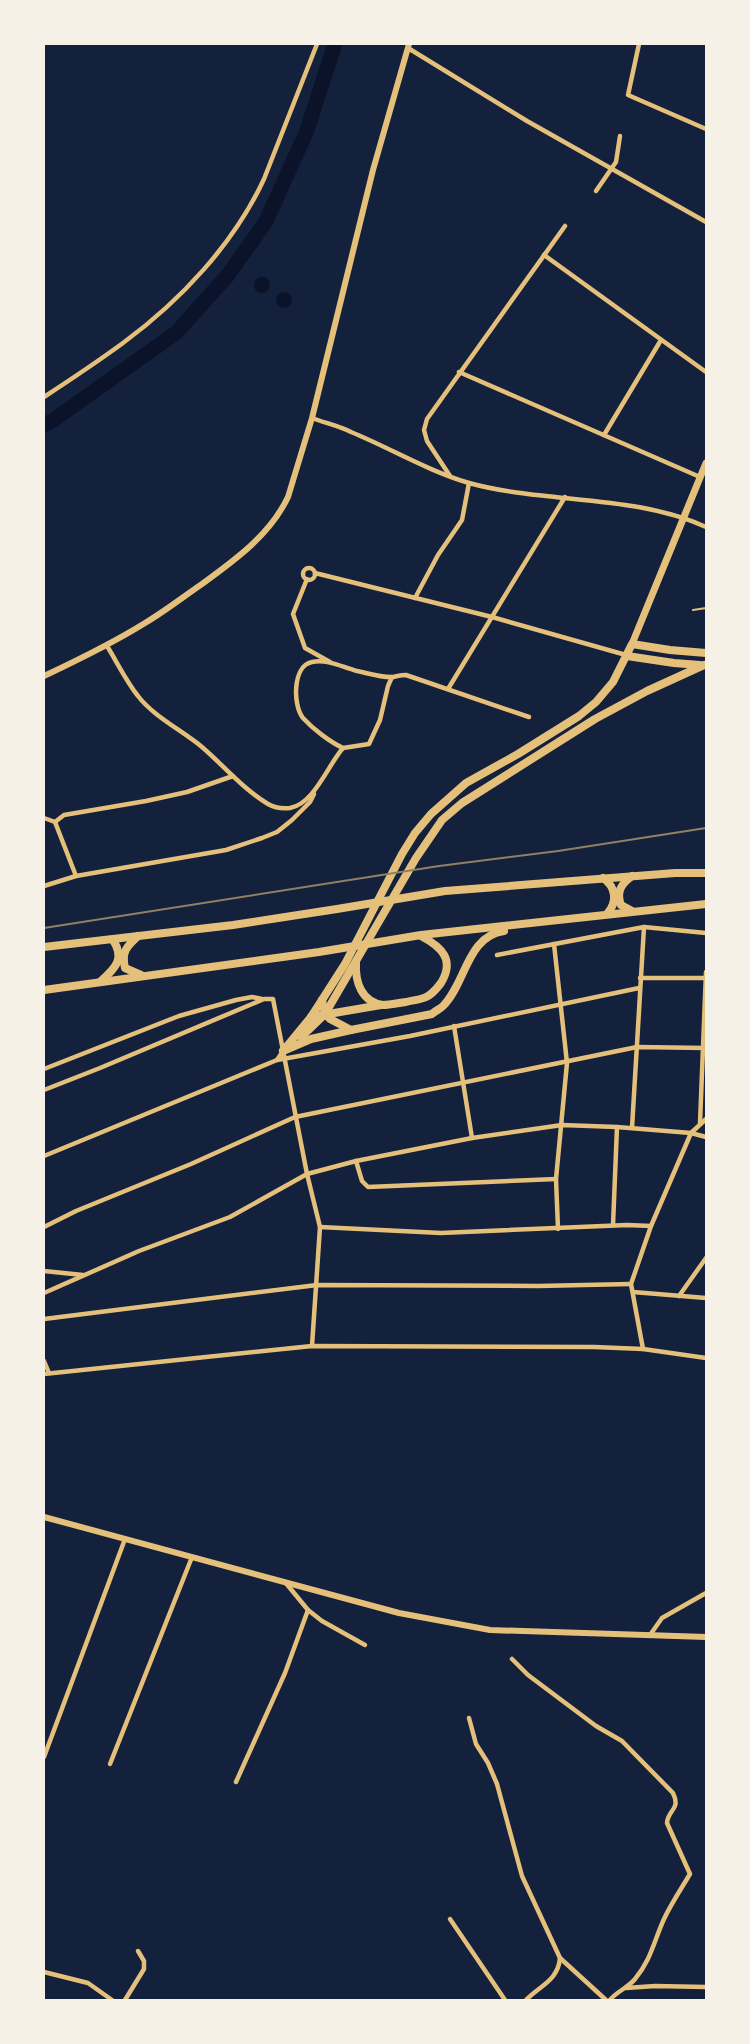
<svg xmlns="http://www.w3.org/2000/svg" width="750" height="2044" viewBox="0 0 750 2044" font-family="'IBM Plex Sans',sans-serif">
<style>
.water{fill:#0b132b}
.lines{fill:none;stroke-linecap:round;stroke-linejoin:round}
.river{stroke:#0b132b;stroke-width:15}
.service{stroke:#e5c07b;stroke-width:2}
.minor{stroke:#e5c07b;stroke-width:4.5}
.tertiary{stroke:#e5c07b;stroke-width:6}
.secondary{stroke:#e5c07b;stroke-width:7}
.primary{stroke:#e5c07b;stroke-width:8}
.trunk{stroke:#e5c07b;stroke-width:8}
.rail{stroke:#918062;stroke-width:2}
</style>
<rect width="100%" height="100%" fill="#14213d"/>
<g class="water">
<circle cx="262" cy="285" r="8"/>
<circle cx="284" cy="300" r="8"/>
</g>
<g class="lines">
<path class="river" d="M44 425 52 421 176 333 228 275 265 223 306 133 335 44"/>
<path class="service" d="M693 610 706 608"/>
<g class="minor">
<path d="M639 44 628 95 706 129"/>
<path d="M408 48 527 121 706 222"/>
<path d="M596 191 616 162 620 136"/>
<path d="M544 255 706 372"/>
<path d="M459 372 700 477"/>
<path d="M44 397C70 380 97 362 123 343 180 301 234 244 264 179L317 44"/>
<path d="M312 418C325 423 339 426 351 432 390 448 428 471 469 483 545 504 634 494 706 527"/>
<path d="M604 435 661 340"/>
<path d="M450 476 427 441 424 430 427 419 565 226"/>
<circle cx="309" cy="574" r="6"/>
<path d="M315 573 492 617 626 655"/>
<path d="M307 579 293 614 305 648 330 662"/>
<path d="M415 598 438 555 462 520 469 483"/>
<path d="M107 646C117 662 126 681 138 696 153 716 183 731 202 747 224 766 243 789 268 804 275 808 282 809 290 808 314 804 328 765 343 748 330 742 313 729 303 718 293 706 292 666 312 662 328 659 342 667 357 671 367 673 383 678 393 677 398 676 401 675 406 675L529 717"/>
<path d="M448 689 565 497"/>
<path d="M343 748 369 744 380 720 388 686 392 677"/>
<path d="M44 818 55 822 64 815 146 801 187 792 233 776"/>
<path d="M55 822 76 876"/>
<path d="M44 886 76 876 226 850 262 838 277 832 292 820 310 802 314 794"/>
<path d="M554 944 567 1063 556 1179 558 1229"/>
<path d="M497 955 644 927 706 933"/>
<path d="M640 978H706"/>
<path d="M454 1026 472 1138"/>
<path d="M277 1060 410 1036 639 988"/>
<path d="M44 1069 179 1016 236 1000 252 997 262 999"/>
<path d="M44 1090 100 1068 264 999H273L307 1174 320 1227 312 1346"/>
<path d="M700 1123 706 972"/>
<path d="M632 1128 644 927"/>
<path d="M44 1156 277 1060 283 1051"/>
<path d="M356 1161 362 1181 368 1187 556 1179"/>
<path d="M613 1225 617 1127"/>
<path d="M44 1227 76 1211 191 1164 295 1117 637 1047 706 1048"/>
<path d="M320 1227 441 1233 627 1225 651 1226"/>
<path d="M44 1271 83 1275"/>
<path d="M633 1292 706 1298"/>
<path d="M44 1293 139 1251 230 1217 307 1174 356 1161 472 1138 562 1125 617 1127 691 1133 706 1137"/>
<path d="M679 1296 706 1258"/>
<path d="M44 1319 317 1285 538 1286 631 1284"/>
<path d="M643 1349 631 1284 651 1226 691 1133 706 1119"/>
<path d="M44 1361 49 1373"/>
<path d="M44 1374 312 1346 594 1347 643 1349 706 1358"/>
<path d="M285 1582 308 1610 322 1621 365 1645"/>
<path d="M650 1635 662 1618 706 1593"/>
<path d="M512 1659 528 1675 596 1726 622 1741 673 1793C681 1810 668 1809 667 1823L690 1874C681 1889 671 1904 664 1919 654 1941 651 1960 635 1979 628 1988 617 1991 610 2000"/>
<path d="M469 1718 476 1744 488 1763 497 1784 522 1876 560 1958C558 1981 539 1986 526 2000"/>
<path d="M44 1757 125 1539"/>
<path d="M110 1764 192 1557"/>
<path d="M236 1782 285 1673 308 1610"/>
<path d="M450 1919 505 2000"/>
<path d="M560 1958 606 2000"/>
<path d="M44 1972 88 1983 112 2000"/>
<path d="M626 1988 655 1986 706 1987"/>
<path d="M125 2000 144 1969V1961L138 1951"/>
</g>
<g class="tertiary">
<path d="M44 676C78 660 113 643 145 623 165 611 183 597 202 584 235 560 270 535 288 497L312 418 373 170 409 44"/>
<path d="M44 1517 399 1613 490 1630 706 1637"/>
</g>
<path class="secondary" d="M632 644 706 463"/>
<g class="primary">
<path d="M627 656 674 663 700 665"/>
<path d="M301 1037 325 1014 416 858 442 820 462 803 595 719 647 691 704 665"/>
<path d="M283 1051 311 1017 322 1000 345 964 402 854 415 833 431 814 466 783 518 754 579 716 596 702 613 682 632 644 670 650 706 653"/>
</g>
<g class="trunk">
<path d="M632 876C621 884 616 892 621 905L632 911"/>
<path d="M603 878C616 887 618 902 607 914"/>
<path d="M138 936C127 946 121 952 125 968L141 975"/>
<path d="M44 947 233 925 337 909 445 891 675 873H706"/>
<path d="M356 963C355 981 361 1002 383 1005 390 1005 398 1003 406 1002 413 1000 422 1000 428 996 433 993 438 987 441 983 455 960 442 947 421 936"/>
<path d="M101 981C116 968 125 958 113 940"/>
<path d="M44 990 319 952 421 935 706 904"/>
<path d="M322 1000 325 1014 330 1019 351 1030 432 1014C435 1011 440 1009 443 1006 466 983 467 936 504 931"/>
<path d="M311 1017 381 1005"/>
<path d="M283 1051 311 1039 351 1030"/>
</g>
<path class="rail" d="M44 928 439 866 558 851 706 828"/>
</g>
<rect width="750" height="2044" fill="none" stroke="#f6f1e7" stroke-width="90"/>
</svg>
